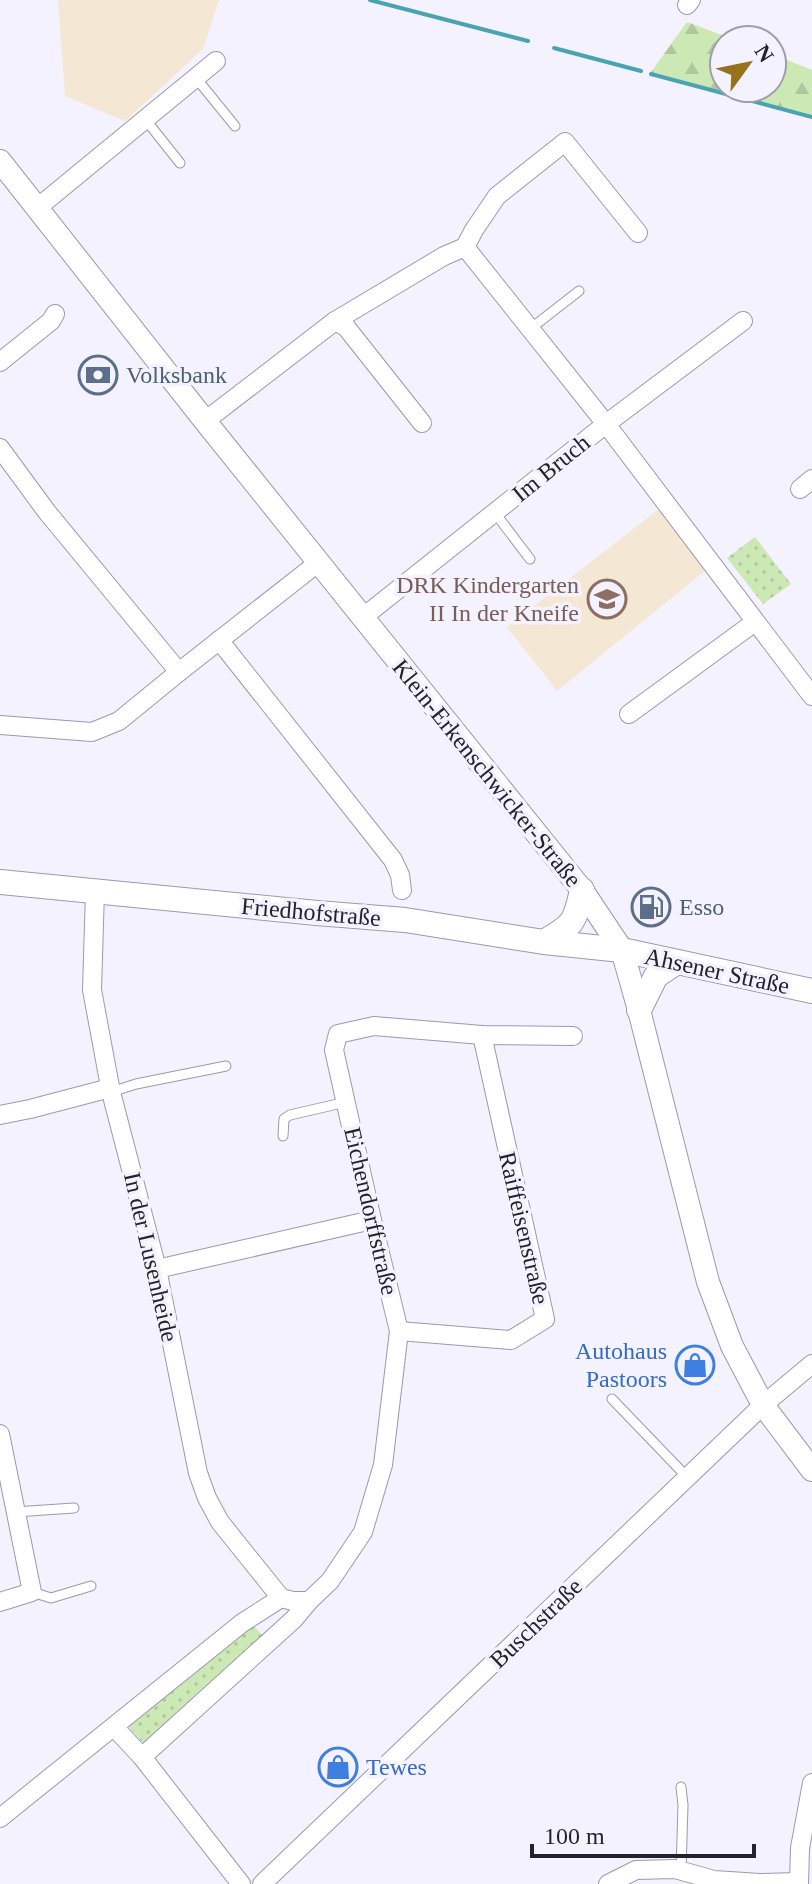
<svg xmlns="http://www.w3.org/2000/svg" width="812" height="1884" viewBox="0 0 812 1884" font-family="'Times New Roman',serif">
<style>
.education{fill:#f4e8d4}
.green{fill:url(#green-dots)}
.forest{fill:url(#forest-firs)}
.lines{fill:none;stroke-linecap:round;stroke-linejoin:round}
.stream{stroke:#4aa4af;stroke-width:4}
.service-casing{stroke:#9c99ac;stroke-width:11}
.minor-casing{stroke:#9c99ac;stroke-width:20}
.tertiary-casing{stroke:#9c99ac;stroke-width:24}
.secondary-casing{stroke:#9c99ac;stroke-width:26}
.service{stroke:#fff;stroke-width:9}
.minor{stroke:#fff;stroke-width:18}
.tertiary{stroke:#fff;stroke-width:22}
.secondary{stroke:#fff;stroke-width:24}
.labels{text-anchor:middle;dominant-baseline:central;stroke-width:7;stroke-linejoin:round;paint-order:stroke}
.service-label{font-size:24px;fill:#4e5e75;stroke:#f3f2fe;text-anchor:start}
.street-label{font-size:24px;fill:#24232a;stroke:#f3f2fe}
.education-label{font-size:24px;fill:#785e54;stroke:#f3f2fe;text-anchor:end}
.shop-label{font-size:24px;fill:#366cbe;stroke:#f3f2fe;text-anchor:end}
</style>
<defs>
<pattern id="green-dots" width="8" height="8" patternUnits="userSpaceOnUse" patternTransform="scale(2)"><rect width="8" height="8" fill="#cce8b5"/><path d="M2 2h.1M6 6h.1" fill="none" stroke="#afc79c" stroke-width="1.8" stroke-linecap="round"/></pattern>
<pattern id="forest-firs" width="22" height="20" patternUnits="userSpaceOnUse" patternTransform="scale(2)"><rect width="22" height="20" fill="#cce8b5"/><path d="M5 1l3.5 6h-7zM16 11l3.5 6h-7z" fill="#afc79c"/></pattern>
</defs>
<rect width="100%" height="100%" fill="#f3f2fe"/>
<g class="education">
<path d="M58 0H219L203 49 125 121 65 96Z"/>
<path d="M659 509 706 570 557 691 507 627Z"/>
</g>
<g class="green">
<path d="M755 537 791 584 763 604 727 558Z"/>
<path d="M252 1624 265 1638 145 1745 127 1725Z"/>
</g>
<path class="forest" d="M687 22 735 40H724V88H772V54L812 70V115L651 72Z"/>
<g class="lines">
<g class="stream">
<path d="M370 0 528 41"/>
<path d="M554 48 641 71"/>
<path d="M651 74 812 117"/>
</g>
<g class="service-casing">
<g id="service">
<path d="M196 78 235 126"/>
<path d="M145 119 180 163"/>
<path d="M530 329 579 291"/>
<path d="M495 513 530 559"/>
<path d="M111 1092 136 1084 226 1066"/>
<path d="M283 1136 284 1119 290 1115 346 1102"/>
<path d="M612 1399 688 1478"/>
<path d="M15 1512 74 1508"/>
<path d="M32 1592 51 1598 91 1586"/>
<path d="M681 1871 683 1805 681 1787"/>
</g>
</g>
<g class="minor-casing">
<g id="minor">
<path d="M687 5 691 0"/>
<path d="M36 209 216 61"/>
<path d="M465 247 474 230 497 196 565 142 638 233"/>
<path d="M335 321 346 327 422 423"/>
<path d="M0 362 51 321 55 314"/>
<path d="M205 421 335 321 444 256 465 247 606 424 812 696"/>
<path d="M0 448 47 512 179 672"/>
<path d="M800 489 812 479"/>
<path d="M362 618 606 424 743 321"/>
<path d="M219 640 393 860 400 875 402 890"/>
<path d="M629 714 755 622"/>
<path d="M0 725 92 732 119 721 179 672 319 562"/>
<path d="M95 891 92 990 111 1092 157 1269 198 1473 207 1498 220 1522 281 1598"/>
<path d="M0 1115 30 1109 110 1088"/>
<path d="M157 1269 372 1220"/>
<path d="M399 1331 511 1340 545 1319 482 1035"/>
<path d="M0 1434 32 1592 0 1602"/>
<path d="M114 1727 142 1757 241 1884"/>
<path d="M142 1757 294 1619 309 1601"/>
<path d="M0 1818 242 1623 281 1598 293 1601H309L330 1581 363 1532 383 1465 399 1331 372 1220 334 1050 338 1034 374 1026 482 1035 573 1036"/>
<path d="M262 1884 763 1405 812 1364"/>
<path d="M608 1884 636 1870 675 1869 714 1880 760 1883 799 1882"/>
<path d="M799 1884 800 1848 812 1783"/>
</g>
</g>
<g class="tertiary-casing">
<path id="tertiary" d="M0 161 205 421 582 890 622 950 639 1010 708 1282 732 1346 763 1405 812 1470"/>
</g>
<g class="secondary-casing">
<g id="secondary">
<path d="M0 882 317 913 405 920 544 942 622 950 812 991"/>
<path d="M544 942C573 925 575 923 582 890"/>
<path d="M639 1010 656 976 677 962"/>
</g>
</g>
<use href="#service" class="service"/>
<use href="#minor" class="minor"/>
<use href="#tertiary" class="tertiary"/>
<use href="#secondary" class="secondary"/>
</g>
<defs>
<g id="bank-ring" transform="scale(2)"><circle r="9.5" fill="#f3f2fe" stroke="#5c6f8a" stroke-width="1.5"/><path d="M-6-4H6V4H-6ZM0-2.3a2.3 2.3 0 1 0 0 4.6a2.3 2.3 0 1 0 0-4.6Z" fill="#5c6f8a"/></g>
<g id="school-ring" transform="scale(2)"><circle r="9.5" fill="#f3f2fe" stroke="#8d6e63" stroke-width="1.5"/><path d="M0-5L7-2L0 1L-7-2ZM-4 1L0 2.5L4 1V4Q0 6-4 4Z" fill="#8d6e63"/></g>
<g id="fuel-ring" transform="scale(2)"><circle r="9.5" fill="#f3f2fe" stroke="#5c6f8a" stroke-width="1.5"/><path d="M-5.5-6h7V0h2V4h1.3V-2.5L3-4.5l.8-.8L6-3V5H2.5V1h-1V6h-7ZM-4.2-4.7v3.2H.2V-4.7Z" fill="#5c6f8a"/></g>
<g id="shop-ring" transform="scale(2)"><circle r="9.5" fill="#f3f2fe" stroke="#3f7fe0" stroke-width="1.5"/><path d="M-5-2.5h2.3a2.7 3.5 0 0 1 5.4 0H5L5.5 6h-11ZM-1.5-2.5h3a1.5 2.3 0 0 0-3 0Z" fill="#3f7fe0"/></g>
</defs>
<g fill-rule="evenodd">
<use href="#bank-ring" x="98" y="375"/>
<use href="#school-ring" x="607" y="599"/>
<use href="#fuel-ring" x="651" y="907"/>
<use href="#shop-ring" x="695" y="1365"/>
<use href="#shop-ring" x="338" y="1767"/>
</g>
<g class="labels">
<g class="service-label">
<text x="126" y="375">Volksbank</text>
<text x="679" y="907">Esso</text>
</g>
<g class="street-label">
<text transform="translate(551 468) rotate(-39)">Im Bruch</text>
<text transform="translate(487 773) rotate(51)">Klein-Erkenschwicker-Straße</text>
<text transform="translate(311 912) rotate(5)">Friedhofstraße</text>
<text transform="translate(717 971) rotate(12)">Ahsener Straße</text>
<text transform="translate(371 1211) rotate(77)">Eichendorffstraße</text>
<text transform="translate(524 1228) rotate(77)">Raiffeisenstraße</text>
<text transform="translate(151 1257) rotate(77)">In der Lusenheide</text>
<text transform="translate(536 1623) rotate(-44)">Buschstraße</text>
</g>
<g class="education-label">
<text x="579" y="585">DRK Kindergarten<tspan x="579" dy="28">II In der Kneife</tspan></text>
</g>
<g class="shop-label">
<text x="667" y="1351">Autohaus<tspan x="667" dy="28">Pastoors</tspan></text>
<text x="366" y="1767" text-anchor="start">Tewes</text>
</g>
</g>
<g transform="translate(748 64) rotate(57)"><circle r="38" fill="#f3f2fe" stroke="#a09fa9" stroke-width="2"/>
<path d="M0-6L14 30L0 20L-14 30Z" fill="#95721b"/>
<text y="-12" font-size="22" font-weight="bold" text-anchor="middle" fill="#24232a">N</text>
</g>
<path d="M532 1844v12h222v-12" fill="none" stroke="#24232a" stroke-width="4"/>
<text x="544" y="1844" font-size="24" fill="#24232a" stroke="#f3f2fe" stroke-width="6" paint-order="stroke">100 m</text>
</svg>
